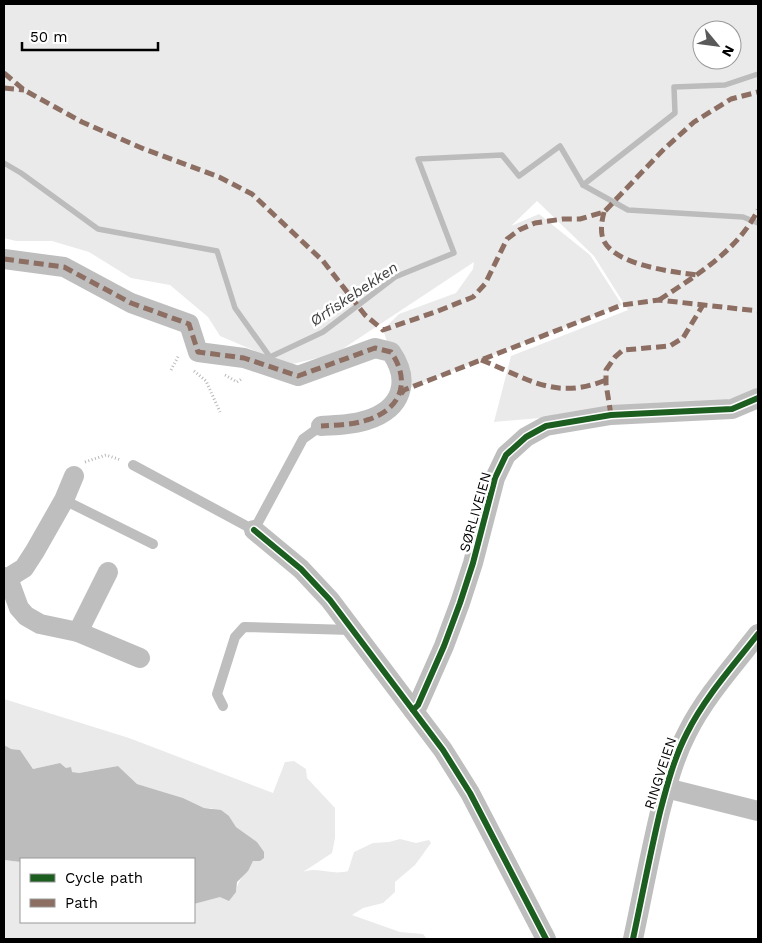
<svg xmlns="http://www.w3.org/2000/svg" width="762" height="943" viewBox="0 0 762 943" font-family="'Work Sans',sans-serif">
<style>
.green{fill:#eaeaea;fill-rule:evenodd}
.water{fill:#bcbcbc}
.lines{fill:none;stroke-linecap:round;stroke-linejoin:round}
.stream{stroke:#bcbcbc;stroke-width:5.5}
.path{stroke:#b8b8b8;stroke-width:3;stroke-dasharray:1 2.5;stroke-linecap:butt}
.lane{stroke:#bebebe;stroke-width:10}
.street{stroke:#bebebe;stroke-width:20}
.quiet{stroke:#8d6e63;stroke-width:5;stroke-dasharray:10 5;stroke-linecap:butt}
.cycleway-casing{stroke:#fff;stroke-width:9}
.cycleway{stroke:#1b5e20;stroke-width:6}
.labels{text-anchor:middle;dominant-baseline:central;stroke-width:5;stroke-linejoin:round;paint-order:stroke}
.street-label{font-size:14px;fill:#000;stroke:#fff}
.water-label{font-size:15px;font-style:italic;fill:#414141;stroke:#fff}
</style>
<rect width="100%" height="100%" fill="#fff"/>
<g class="green">
<path d="M4 4H758V389L754 393 713 403 494 422 511 356 628 310 594 256 537 201 511 226 539 214 590 255 622 305 404 390 383 330 399 314 456 293 473 269 474 262 335 354 288 365 220 336 208 317 170 285 131 278 89 252 52 241H16L4 238ZM702 30H732V60H702Z"/>
<path d="M4 699 129 738 273 793 285 762 294 761 306 769 307 778 335 808V838L332 853 303 872C320 866 331 876 348 871L354 852 373 843 389 842 400 839 416 843 429 840 431 843 415 865 395 882V892L383 903 363 908 352 915 400 932 423 934 427 939H4V860L21 862V922H194V904L236 892C238 878 246 874 253 861H260L257 842 236 827 229 816 211 808H204L183 798 137 784 118 766 79 773 71 772 60 763 33 769 20 750 11 749 4 745Z"/>
</g>
<path class="water" d="M4 745 11 749 20 750 33 769 60 763 66 768 71 767 72 772 79 773 118 766 137 784 183 798 204 808 221 810 229 816 236 827 257 842 264 852V858L260 861H253L248 871 237 882 236 892 229 901 220 897 194 904V859H21V862L4 860Z"/>
<g class="lines">
<g class="stream">
<path d="M4 163 21 173 98 229 217 251 235 308 270 357 323 332 395 277 454 253 418 159 502 155 519 176 560 146 583 185 675 113 674 87 725 85 758 74"/>
<path d="M583 185 628 210 743 217 758 223"/>
</g>
<g class="path">
<path d="M171 370 179 355"/>
<path d="M194 371 206 381 220 412"/>
<path d="M225 375 237 382 243 378"/>
<path d="M85 462 106 455 121 460"/>
</g>
<g class="lane">
<path d="M133 465 254 530 303 439 321 426"/>
<path d="M64 500 153 544"/>
<path d="M223 706 217 694 235 637 244 627 351 630"/>
</g>
<g class="street">
<path d="M4 259 64 267 131 303 189 324 198 352 244 358 298 376 375 348 391 352C411 381 402 409 367 420 353 425 336 425 321 426"/>
<path d="M254 530 301 569 330 600 443 750 470 793 546 939"/>
<path d="M4 577 8 578 24 568 35 551 64 500 74 476"/>
<path d="M8 578 19 608 26 616 40 624 78 632 140 658"/>
<path d="M78 632 108 572"/>
<path d="M413 710 418 705 444 646 460 603 473 563 495 478 506 455 526 437 546 426 611 415 732 409 758 398"/>
<path d="M666 788 758 811"/>
<path d="M633 939C642 897 650 854 660 812 667 785 674 758 687 733 705 697 733 666 758 634"/>
</g>
<g class="quiet">
<path d="M4 73 24 90 82 122 144 149 219 177 252 194 323 261 365 315 383 330 438 311 473 297 485 284 507 239 519 230 535 223 563 219H580L604 212 664 149 694 122 731 99 758 92"/>
<path d="M4 88 24 90"/>
<path d="M604 212C602 220 600 230 603 239 613 265 673 272 697 275"/>
<path d="M4 259 64 267 131 303 189 324 198 352 244 358 298 376 375 348 391 352C411 381 402 409 367 420 353 425 336 425 321 426"/>
<path d="M659 300C697 275 737 251 758 210"/>
<path d="M481 360C528 378 554 401 606 380"/>
<path d="M401 394 404 390 622 305 659 300 758 311"/>
<path d="M611 415 606 384V370L615 357 623 350 670 346 683 338 703 305"/>
</g>
<g class="cycleway-casing">
<g id="cycleway">
<path d="M254 530 301 569 330 600 443 750 470 793 546 939"/>
<path d="M413 710 418 705 444 646 460 603 473 563 495 478 506 455 526 437 546 426 611 415 732 409 758 398"/>
<path d="M633 939C642 897 650 854 660 812 667 785 674 758 687 733 705 697 733 666 758 634"/>
</g>
</g>
<use href="#cycleway" class="cycleway"/>
</g>
<g class="labels">
<g class="street-label">
<text transform="translate(475 512) rotate(-74)">SØRLIVEIEN</text>
<text transform="translate(660 773) rotate(-72)">RINGVEIEN</text>
</g>
<g class="water-label">
<text transform="translate(354 294) rotate(-34)">Ørfiskebekken</text>
</g>
</g>
<rect width="762" height="943" fill="none" stroke="#000000" stroke-width="10"/>
<rect x="20" y="858" width="175" height="65" fill="#ffffff" stroke="#999999"/>
<rect x="30" y="874" width="25" height="8" fill="#1b5e20" stroke="#999999"/>
<text x="65" y="883" font-size="15" fill="#000000">Cycle path</text>
<rect x="30" y="899" width="25" height="8" fill="#8d6e63" stroke="#999999"/>
<text x="65" y="908" font-size="15" fill="#000000">Path</text>
<g transform="translate(717 45) rotate(119)"><circle r="24" fill="#ffffff" stroke="#999999"/>
<path d="M0-4L9 19L0 12L-9 19Z" fill="#595959"/>
<text y="-8" font-size="14" font-weight="bold" text-anchor="middle" fill="#000000">N</text>
</g>
<path d="M22 42v8h136v-8" fill="none" stroke="#000000" stroke-width="2.5"/>
<text x="30" y="42" font-size="15" fill="#000000" stroke="#ffffff" stroke-width="4" paint-order="stroke">50 m</text>
</svg>
